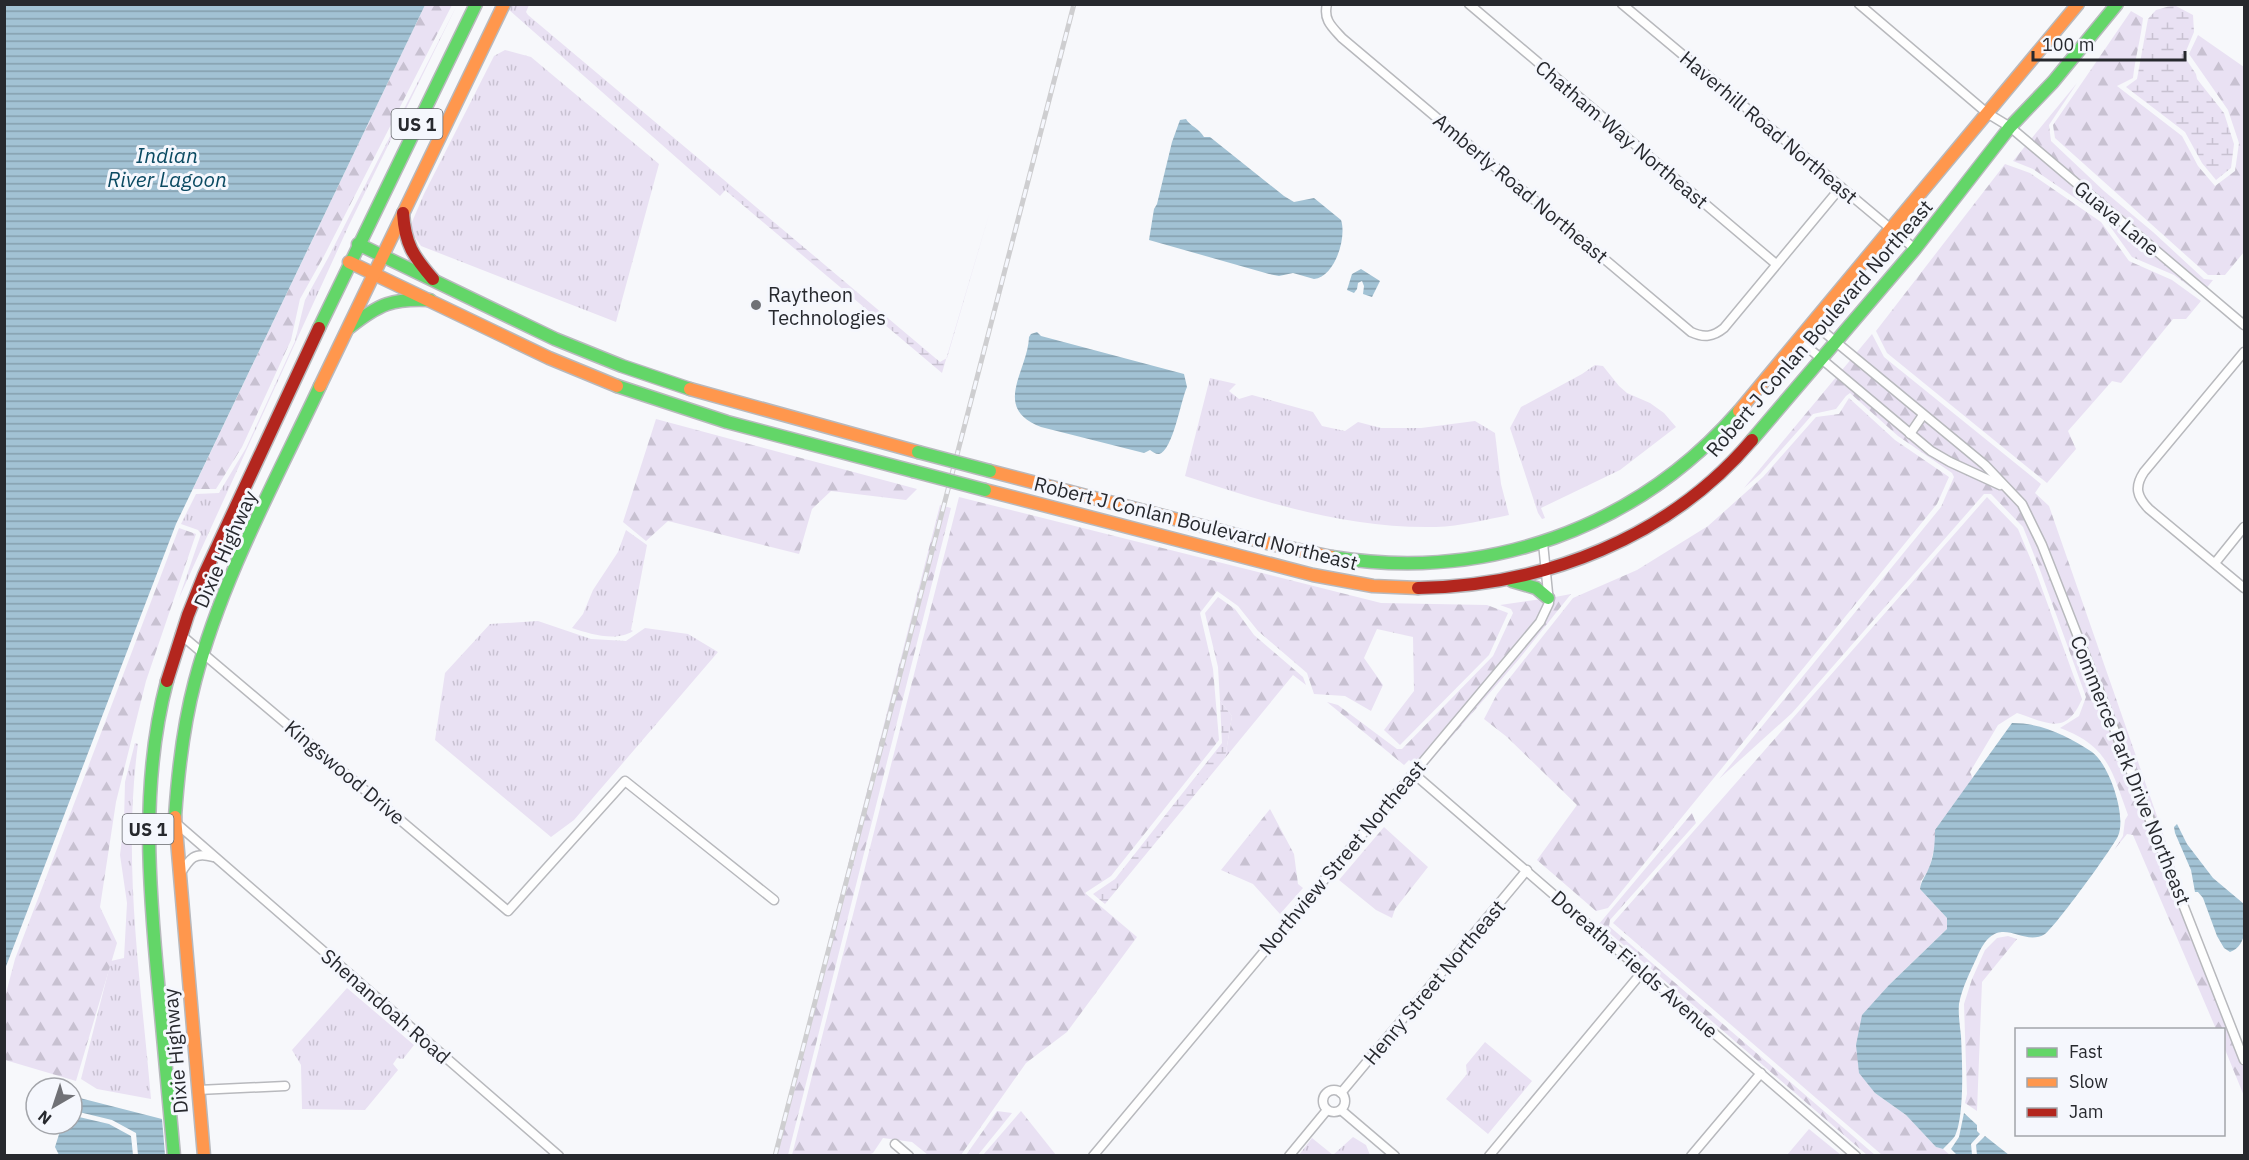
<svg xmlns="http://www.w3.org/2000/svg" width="2249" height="1160" viewBox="0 0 2249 1160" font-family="'IBM Plex Sans',sans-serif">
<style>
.grass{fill:url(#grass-tufts)}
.forest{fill:url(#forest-firs)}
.wetland{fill:url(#wetland-marsh)}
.water{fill:url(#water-rules)}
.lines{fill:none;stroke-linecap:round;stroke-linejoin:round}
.street-casing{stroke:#b8b9bd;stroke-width:11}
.fast-casing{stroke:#b8b9bd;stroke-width:15}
.slow-casing{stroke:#b8b9bd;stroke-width:15}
.jam-casing{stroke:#b8b9bd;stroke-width:15}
.street{stroke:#fefefe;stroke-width:8}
.fast{stroke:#63d668;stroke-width:12}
.slow{stroke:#ff974d;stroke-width:12}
.jam{stroke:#b3261e;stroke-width:12}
.rail-casing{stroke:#ceced0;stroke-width:5}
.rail{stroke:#f5f7fd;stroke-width:3;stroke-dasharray:9;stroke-linecap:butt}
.fast-bridge-casing{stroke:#b8b9bd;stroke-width:15;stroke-linecap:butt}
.fast-bridge{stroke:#63d668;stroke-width:12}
.poi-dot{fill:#707176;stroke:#f5f7fd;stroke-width:2}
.labels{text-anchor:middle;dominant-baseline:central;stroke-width:6;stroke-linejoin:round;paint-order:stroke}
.shield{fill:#f5f7fd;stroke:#65676c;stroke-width:1.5}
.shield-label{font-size:18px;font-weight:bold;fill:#27292e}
.street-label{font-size:20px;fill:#27292e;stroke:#f5f7fd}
.poi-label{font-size:20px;fill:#27292e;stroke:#f5f7fd;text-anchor:start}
.water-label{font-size:21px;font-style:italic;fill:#0b4a62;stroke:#f5f7fd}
</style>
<defs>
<pattern id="grass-tufts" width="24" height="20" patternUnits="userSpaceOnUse" patternTransform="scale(1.5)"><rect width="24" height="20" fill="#e9e1f3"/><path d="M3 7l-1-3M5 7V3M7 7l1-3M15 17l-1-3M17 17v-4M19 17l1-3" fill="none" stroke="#c8c1d1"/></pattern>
<pattern id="forest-firs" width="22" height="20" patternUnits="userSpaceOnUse" patternTransform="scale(1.5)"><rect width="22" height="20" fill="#e9e1f3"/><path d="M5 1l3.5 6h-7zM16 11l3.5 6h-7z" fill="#c8c1d1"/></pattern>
<pattern id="wetland-marsh" width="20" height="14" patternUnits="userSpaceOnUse" patternTransform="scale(1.5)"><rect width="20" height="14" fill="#e9e1f3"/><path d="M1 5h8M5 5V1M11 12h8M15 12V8" fill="none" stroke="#c8c1d1"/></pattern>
<pattern id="water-rules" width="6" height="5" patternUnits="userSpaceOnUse" patternTransform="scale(1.5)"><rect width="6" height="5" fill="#a2c2d4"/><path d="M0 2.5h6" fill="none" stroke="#849eac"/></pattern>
</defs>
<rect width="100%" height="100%" fill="#f7f8fb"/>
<g class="grass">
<path d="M457 5 349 225 179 598 201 534 198 530 181 524 196 494 219 493 246 448 295 341 305 300 328 258Z"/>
<path d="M510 5H529L526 12 528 15 730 185 720 196 712 189 508 9Z"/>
<path d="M505 50 531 57 659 164 616 322 421 246 409 229 424 194 494 56Z"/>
<path d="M1595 365 1603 366 1619 386 1627 393 1650 403 1664 413 1676 427 1620 470 1541 508 1545 518 1542 519 1538 513 1510 428 1521 407 1582 374Z"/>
<path d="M1210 378 1236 384 1229 391 1239 399 1252 395 1313 412 1322 426 1345 431 1358 422 1381 428H1421L1475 421 1495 433 1501 484 1509 515C1485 520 1461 526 1436 527 1350 529 1266 503 1185 476Z"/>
<path d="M626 530 647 545 631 630 633 631C616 642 590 634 572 628L583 614 593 590 618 552Z"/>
<path d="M538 621 591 639 626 641 645 628 688 634 718 652 574 820 551 837 435 740 445 673 490 624Z"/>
<path d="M135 743 138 744C122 862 141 982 151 1099L97 1089 81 1079 111 961 124 958 127 903 120 855 124 822 125 782Z"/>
<path d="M347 988 414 1045 403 1059 397 1058 393 1064 398 1070 365 1110 302 1109 301 1065 292 1050Z"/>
<path d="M1485 1042 1532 1081 1488 1134 1446 1099 1467 1074 1466 1065Z"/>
<path d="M1809 1129 1841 1155H1787Z"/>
<path d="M1353 1137 1366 1145 1370 1155H1299L1312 1138 1333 1155Z"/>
</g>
<g class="forest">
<path d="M425 5H452L324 256 300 299 291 340 242 447 216 489H193Z"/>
<path d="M2131 11 2143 18C2141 38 2135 58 2133 78L2117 86 2182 136 2198 166 2215 186 2235 171 2239 143 2228 110 2189 54 2198 35 2244 67V252L2225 275H2208L2055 138 2053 125Z"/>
<path d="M2077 83 2049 125 2051 141 2104 191 2153 232 2204 279 2213 280 2201 295 2174 275 2132 257 2104 218 2033 169 2013 161Z"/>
<path d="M2005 164 2030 173 2101 222 2129 261 2172 280 2201 301 2186 319H2173L2121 383 2112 381 2068 431 2076 449 2047 483 1887 353 1876 331Z"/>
<path d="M1872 334 1884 357 2041 484 2035 493 2049 506 2231 1029 2244 1058V1096L2224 1047V1030L2216 1029 2133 835 2127 834 2114 850 2123 836 2125 820 2128 815C2112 772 2109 746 2060 728L2079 716 2086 697 2040 570 2023 527 1991 494H1984L1792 713 1719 779 1941 507 1954 477 1952 473 1898 436 1850 393 1846 396 1836 409 1813 414 1760 474 1744 488Z"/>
<path d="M1849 398 1895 440 1949 477 1937 504 1608 908 1596 911 1537 860 1577 805 1507 737 1484 719 1497 694 1573 598 1637 570 1708 526 1763 477 1816 417 1839 414Z"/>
<path d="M656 419 917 489 906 500 831 491 812 509 799 554 668 521 646 541 623 522Z"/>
<path d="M959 497 1381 603 1487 605 1508 613 1489 655 1400 745 1384 730 1414 691 1413 637 1377 629 1364 658 1383 685 1371 711 1345 696 1314 694 1307 673 1258 631 1238 606 1217 591 1200 613 1213 669 1219 740 1111 876 1085 893 1137 937 1067 1032 1026 1063 961 1155H928L912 1142 883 1138 873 1153 868 1155H792Z"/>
<path d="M1987 497 2018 529 2036 572 2082 699C2066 736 2048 723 2017 713L1998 725 1970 772 1973 779 1935 830V845L1929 869 1921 881 1920 889 1947 918V929L1889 985 1875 1093 1906 1115 1936 1147 1943 1149 1950 1155H1882L1613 923Z"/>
<path d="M940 505 951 508 791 1143 788 1155H774Z"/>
<path d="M179 528 196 534 146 681 116 802 100 907 117 943 76 1081 5 1060V997L15 959Z"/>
<path d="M1571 594 1519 659 1422 771 1409 760 1404 765 1327 702 1338 705 1397 749H1402L1493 656 1513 613 1511 609 1500 605 1542 599 1547 605 1555 597Z"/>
<path d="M1218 597 1235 609 1254 635 1303 677 1306 685 1293 675 1225 758 1232 716 1220 701 1218 667 1205 613Z"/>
<path d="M1270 809 1294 854 1298 884 1303 888 1280 914 1253 884 1221 870Z"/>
<path d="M1692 813 1696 823 1610 920 1609 926 1875 1155H1867L1599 924Z"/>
<path d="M1384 827 1428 867 1395 909 1392 918 1376 910 1339 880Z"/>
<path d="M2008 936 2017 939 1982 982 1977 1111 1965 1103 1967 1094 1964 1004 1972 979 1985 950 1997 938Z"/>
<path d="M997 1111 1012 1113 978 1155H966Z"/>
<path d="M1021 1111 1056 1155H983Z"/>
</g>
<g class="wetland">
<path d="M2174 5 2193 15 2194 32 2184 56 2196 74 2197 79 2224 113 2234 144 2231 168 2216 180 2202 163 2185 132 2126 87 2137 79 2148 19 2156 10Z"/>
<path d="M730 185 940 362 947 358 991 208 942 373 725 190Z"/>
<path d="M1220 701 1232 716 1225 758 1105 904 1093 894 1115 879 1222 743Z"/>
</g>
<g class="water">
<path d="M5 4 425 5 176 524 5 969Z"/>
<path d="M1186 119C1190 126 1199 128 1204 137H1210L1284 196 1294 202 1314 198 1341 220C1347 237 1335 277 1314 279L1293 273 1279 276 1269 274 1149 240 1154 209 1157 204 1172 142 1180 120Z"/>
<path d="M1361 269 1380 281 1372 297 1363 294 1364 286 1362 281 1358 283 1357 289 1354 293 1347 290 1352 274Z"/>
<path d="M1037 332 1041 336 1184 374 1187 387C1181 399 1173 451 1159 454 1155 454 1153 452 1150 450L1144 453 1041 427C991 408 1028 371 1029 337L1031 334Z"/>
<path d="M2012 723C2042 723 2068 736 2092 752 2109 764 2127 816 2118 836 2112 849 2055 927 2045 934 2021 949 1998 908 1977 957 1970 972 1962 988 1959 1004 1958 1014 1960 1026 1961 1036 1962 1059 1965 1115 1955 1136 1952 1140 1947 1145 1943 1149L1936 1147 1906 1115 1875 1093 1859 1073 1856 1045 1862 1015 1889 985 1947 929V918L1920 889C1921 881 1925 877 1928 870 1934 858 1935 843 1935 830Z"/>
<path d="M2177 824 2187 844 2213 878 2244 904C2245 921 2249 945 2230 952L2224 948 2217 936 2203 898 2198 892H2195L2191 870 2175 833 2174 827Z"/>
<path d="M72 1096 162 1119 165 1155H138L136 1133 112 1120 79 1112 72 1116Z"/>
<path d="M1964 1113 1977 1125V1131L1980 1134 1971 1144 1972 1155H1957L1951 1149 1959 1137Z"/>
<path d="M79 1117 109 1124 131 1136 133 1155H59L55 1147 61 1128 72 1124V1121Z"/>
<path d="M1985 1136 2009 1155H1977L1976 1145Z"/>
</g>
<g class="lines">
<g class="street-casing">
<g id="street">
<path d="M1327 4C1323 20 1332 27 1342 38L1691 332C1704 338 1713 337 1724 328L1841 187"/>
<path d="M1469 4 1776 264"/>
<path d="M1622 4 1915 249"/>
<path d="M1859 4 1987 113 2010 127 2244 325"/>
<path d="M1813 323 1985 465 2022 504 2042 545 2244 1060"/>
<path d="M1799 340 1931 451 1950 462 2000 485"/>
<path d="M2244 352 2144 472C2134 487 2137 497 2149 509L2244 588"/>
<path d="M1910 434 1923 415"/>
<path d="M2215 563 2244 527"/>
<path d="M180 634 508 911 625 781 774 900"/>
<path d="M1413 773 1856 1156"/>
<path d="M176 823 559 1156"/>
<path d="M179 876C189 860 193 851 213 857"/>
<circle cx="1334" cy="1101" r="11"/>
<path d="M198 1090 285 1086"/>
<path d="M1341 1093 1527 870"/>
<path d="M1341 1110 1395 1156"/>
<path d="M895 1144 909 1156"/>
<path d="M1093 1156 1540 622 1549 603 1543 543"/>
<path d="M1289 1156 1327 1110"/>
<path d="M1489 1156 1643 971"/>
<path d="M1691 1156 1761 1073"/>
</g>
</g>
<g class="fast-casing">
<g id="fast">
<path d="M358 244 555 339 622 366 690 389"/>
<path d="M350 327C379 304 393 298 430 300"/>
<path d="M319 328 476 4"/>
<path d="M617 386 727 422 913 471"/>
<path d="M1752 440 1915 249 2010 127 2053 82 2117 4"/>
<path d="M1332 557C1486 582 1636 529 1739 411"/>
<path d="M1512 581 1536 588 1548 598"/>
<path d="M167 681C140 783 149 889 159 993 164 1047 169 1102 174 1156"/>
<path d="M175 817C178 772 183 726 195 681 222 578 275 482 320 386"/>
</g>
</g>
<g class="slow-casing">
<g id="slow">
<path d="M349 262 549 358 617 386"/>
<path d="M320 386 504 4"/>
<path d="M690 389 918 452"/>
<path d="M1739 411 2078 4"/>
<path d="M990 471 1271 544 1332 557"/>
<path d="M985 490 1313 575 1373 586 1418 588"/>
<path d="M175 817 204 1156"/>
</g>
</g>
<g class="jam-casing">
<g id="jam">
<path d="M403 213C405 244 413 256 433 279"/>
<path d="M1418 588C1544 586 1669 538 1752 440"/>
<path d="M167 681 188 615 204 575 319 328"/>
</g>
</g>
<use href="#street" class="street"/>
<use href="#fast" class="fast"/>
<use href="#slow" class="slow"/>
<use href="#jam" class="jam"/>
<g class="rail-casing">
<path id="rail" d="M775 1156 1074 4"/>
</g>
<use href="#rail" class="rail"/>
<g class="fast-bridge-casing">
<g id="fast-bridge">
<path d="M918 452 990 471"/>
<path d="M913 471 985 490"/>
</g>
</g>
<use href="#fast-bridge" class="fast-bridge"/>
</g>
<circle class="poi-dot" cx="756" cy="305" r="6"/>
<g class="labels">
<g class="shield">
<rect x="391.5" y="109" width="51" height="30" rx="4.5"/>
<rect x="122.5" y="814" width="51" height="30" rx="4.5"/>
</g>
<g class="shield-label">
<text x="417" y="124">US 1</text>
<text x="148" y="829">US 1</text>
</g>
<g class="street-label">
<text transform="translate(1769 127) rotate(40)">Haverhill Road Northeast</text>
<text transform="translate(1622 134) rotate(40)">Chatham Way Northeast</text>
<text transform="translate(1521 188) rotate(40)">Amberly Road Northeast</text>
<text transform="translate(2117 218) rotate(40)">Guava Lane</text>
<text transform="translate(1819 328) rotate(-49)">Robert J Conlan Boulevard Northeast</text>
<text transform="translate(1196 523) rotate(14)">Robert J Conlan Boulevard Northeast</text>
<text transform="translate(225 549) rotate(-66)">Dixie Highway</text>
<text transform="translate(2131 770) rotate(68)">Commerce Park Drive Northeast</text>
<text transform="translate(345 772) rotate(40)">Kingswood Drive</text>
<text transform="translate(1342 857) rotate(-50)">Northview Street Northeast</text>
<text transform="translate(1635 964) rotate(41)">Doreatha Fields Avenue</text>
<text transform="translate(1434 982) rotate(-50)">Henry Street Northeast</text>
<text transform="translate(386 1006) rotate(41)">Shenandoah Road</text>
<text transform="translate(175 1051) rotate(-95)">Dixie Highway</text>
</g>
<g class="poi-label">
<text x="768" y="294">Raytheon<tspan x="768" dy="23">Technologies</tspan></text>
</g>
<g class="water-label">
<text x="167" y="155">Indian<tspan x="167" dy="24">River Lagoon</tspan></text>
</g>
</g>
<rect width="2249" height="1160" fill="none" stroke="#27292e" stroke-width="12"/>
<rect x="2015" y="1028" width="210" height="108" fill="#f5f7fd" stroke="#a3a5aa" stroke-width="1.5"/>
<rect x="2027" y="1048" width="30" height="9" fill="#63d668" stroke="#a3a5aa" stroke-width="1.5"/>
<text x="2069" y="1058" font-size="18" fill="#27292e">Fast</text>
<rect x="2027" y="1078" width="30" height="9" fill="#ff974d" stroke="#a3a5aa" stroke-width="1.5"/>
<text x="2069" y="1088" font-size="18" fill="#27292e">Slow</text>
<rect x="2027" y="1108" width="30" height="9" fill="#b3261e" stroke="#a3a5aa" stroke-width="1.5"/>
<text x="2069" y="1118" font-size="18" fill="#27292e">Jam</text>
<g transform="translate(54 1106) rotate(219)"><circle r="28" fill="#f5f7fd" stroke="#a3a5aa" stroke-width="1.5"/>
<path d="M0-4.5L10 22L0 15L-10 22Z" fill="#707176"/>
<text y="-9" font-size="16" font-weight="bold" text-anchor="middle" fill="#27292e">N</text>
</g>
<path d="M2033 51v9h152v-9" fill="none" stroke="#27292e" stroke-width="3"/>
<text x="2042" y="51" font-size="18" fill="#27292e" stroke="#f5f7fd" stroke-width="4.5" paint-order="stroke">100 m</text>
</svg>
